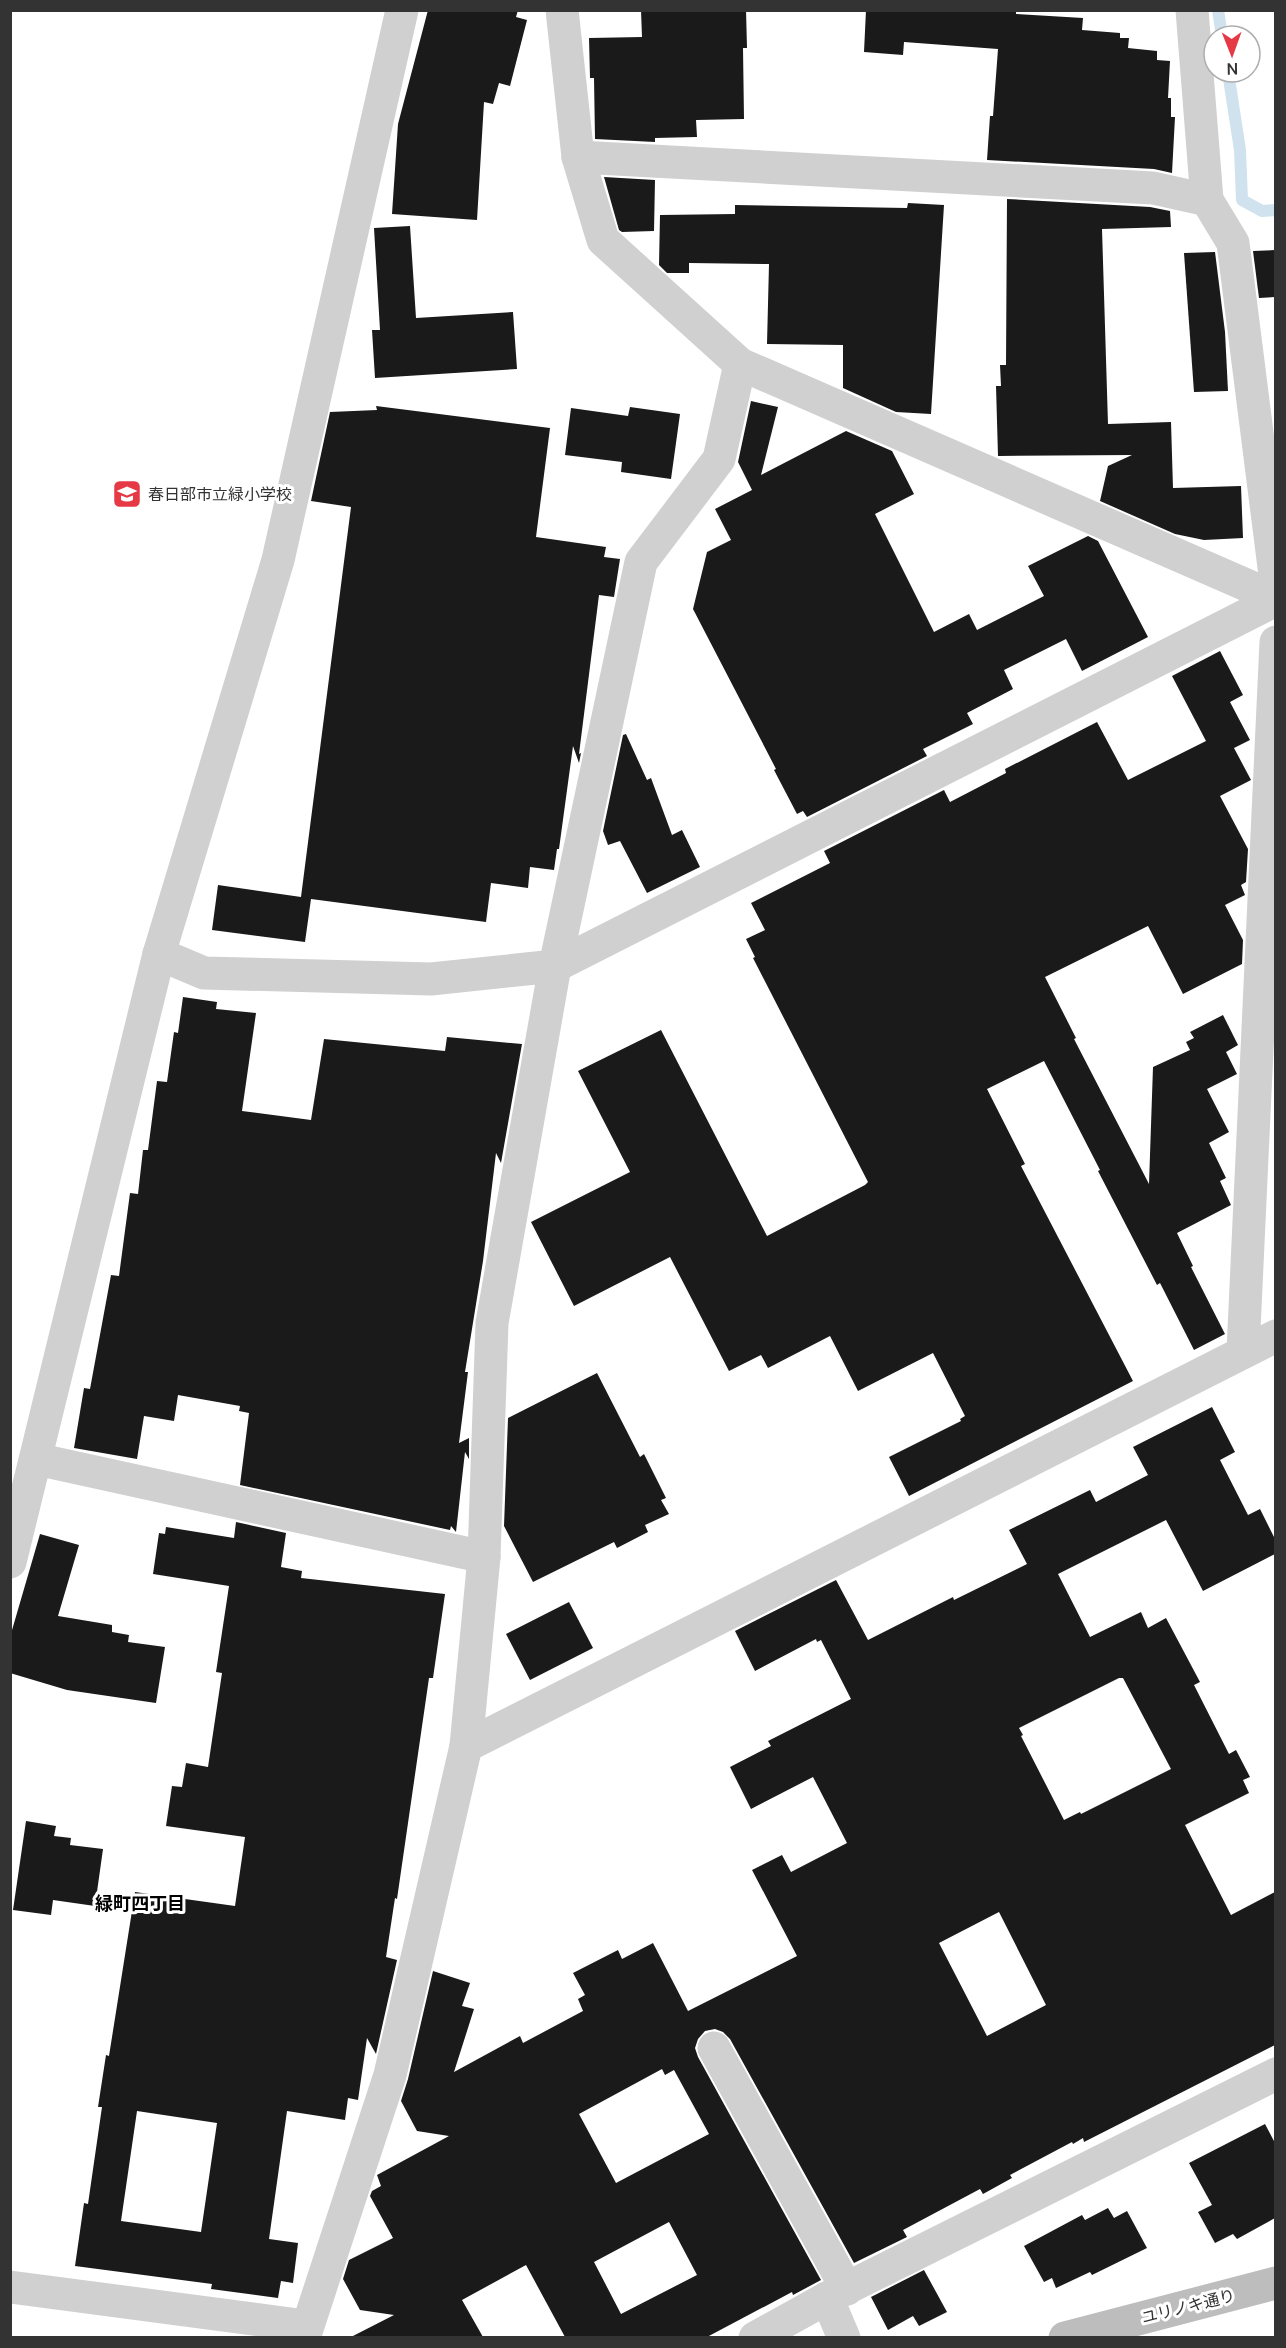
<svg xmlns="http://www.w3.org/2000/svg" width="1286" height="2348" viewBox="0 0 1286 2348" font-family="Manrope,'Noto Sans JP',sans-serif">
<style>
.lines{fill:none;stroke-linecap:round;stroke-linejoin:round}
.stream{stroke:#cfe2ee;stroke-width:12}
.building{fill:#1a1a1a;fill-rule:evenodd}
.street{stroke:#d0d0d0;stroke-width:33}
.secondary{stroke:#bdbdbd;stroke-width:33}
.labels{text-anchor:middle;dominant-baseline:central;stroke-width:6;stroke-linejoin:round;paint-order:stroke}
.poi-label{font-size:16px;fill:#333;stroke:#fff;text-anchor:start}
.street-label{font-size:16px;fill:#333;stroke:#fff}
.neighbourhood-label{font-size:18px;font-weight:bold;fill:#000;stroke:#fff}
</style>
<rect width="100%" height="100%" fill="#fff"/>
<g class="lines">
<g class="stream">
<path d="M1218 10 1222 36"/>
<path d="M1228 72 1240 150 1242 200 1262 211 1276 210"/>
</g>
</g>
<g class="building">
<path d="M428 10H518L516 17 527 20 510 86 499 83 493 104 484 102 477 220 392 214 398 124Z"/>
<path d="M641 10H746L747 48H743L744 119 696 120 697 137 655 138V142L595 139 594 78H590L589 38 642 37Z"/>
<path d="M866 10H1016V14L1083 18 1082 30 1120 33V38H1129L1128 48 1157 51V60L1170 61 1168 98H1171V117H1175L1172 173 1154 169 987 160 990 116H993L998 49 904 42 903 55 864 52Z"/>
<path d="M604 177 655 180 654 231 622 232 619 230Z"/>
<path d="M1007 199 1150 207 1170 211 1171 227 1102 229 1108 424 1171 422 1173 488 1241 486 1243 538 1204 540 1175 534 1100 501 1108 466 1132 455 998 456 996 386H1001L1000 365H1006Z"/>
<path d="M908 203 944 205 931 414 896 412 843 388V345L767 344 769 264 689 263V273H667L659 265 660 215 735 214V205L907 208Z"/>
<path d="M410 226 416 318 513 312 517 369 375 378 372 330H380L374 228Z"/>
<path d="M1275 250V297L1259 298 1253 251Z"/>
<path d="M1215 252 1225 332 1228 391 1194 392 1184 253Z"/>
<path d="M751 401 778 407 761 475 846 431 892 451 914 494 875 514 934 632 969 614 977 630 1044 596 1028 566 1088 536 1098 541 1148 637 1082 671 1066 639 1004 670 1013 689 967 713 973 724 923 749 927 756 807 817 803 811 797 814 774 770 776 769 693 609 707 552 731 540 715 509 752 490 738 462Z"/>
<path d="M376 406 550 428 536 537 606 547 604 557 620 559 614 597 599 595 579 754 581 753 579 763 573 746 559 849H557L554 870 530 867 528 888 491 883 486 922 311 899 305 942 212 930 218 885 301 897 351 507 311 501 330 412 377 410Z"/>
<path d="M630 407 680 414 671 479 621 472 622 462 565 455 571 408 628 416Z"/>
<path d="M1220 651 1243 695 1230 702 1250 740 1234 748 1251 780 1220 796 1248 849 1246 882 1241 885 1245 895 1225 905 1243 940 1242 964 1183 994 1148 926 1045 977 1076 1038 1074 1039 1149 1184 1153 1067 1190 1050 1186 1042 1194 1038 1190 1032 1223 1015 1238 1045 1226 1052 1237 1074 1207 1089 1229 1132 1209 1143 1226 1178 1220 1181 1231 1205 1177 1233 1193 1266 1191 1267 1225 1334 1194 1350 1160 1283 1157 1285 1098 1171 1100 1170 1044 1061 987 1089 1025 1164 1021 1166 1133 1381 909 1496 889 1457 961 1421 960 1419 965 1416 933 1353 858 1391 830 1336 768 1368 761 1355 729 1371 670 1257 574 1306 531 1222 630 1172 578 1071 661 1030 767 1236 865 1185 868 1182 753 958 755 957 746 939 765 930 751 903 830 863 824 851 944 790 950 802 1006 773 1005 769 1097 722 1128 780 1206 741 1172 676Z"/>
<path d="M626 734 647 780 651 778 672 835 682 830 700 867 647 893 620 841 608 845 603 831 623 735Z"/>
<path d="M183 997 217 1002 216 1009 256 1013 242 1111 311 1120 324 1039 445 1051 447 1037 522 1044 501 1163 496 1153 483 1261 465 1372H468L459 1443 469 1438V1459L465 1452 456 1532 451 1526 450 1530 240 1485 249 1413 239 1411 240 1406 178 1395 174 1421 144 1416 137 1459 74 1448 84 1388 90 1389 111 1275 119 1276 130 1193 138 1194 143 1150H148L157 1081 167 1082 174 1032 178 1033Z"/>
<path d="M597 1373 640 1457 644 1454 666 1498 661 1500 669 1514 645 1525 648 1532 617 1548 614 1542 533 1582 504 1526 508 1418Z"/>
<path d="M1212 1407 1235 1452 1220 1460 1248 1515 1260 1509 1275 1539V1554L1203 1591 1166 1520 1058 1574 1090 1637 1141 1612 1148 1628 1166 1618 1200 1682 1194 1685 1229 1754 1236 1750 1250 1777 1243 1780 1249 1793 1185 1825 1231 1915 1275 1892V2045L1084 2142 1083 2138 1073 2144 1072 2142 1010 2175 1012 2178 983 2194 980 2189 903 2230 907 2237 854 2263 730 2039 723 2032 715 2029 705 2031 698 2039 695 2048 698 2057 821 2280 793 2295 792 2292 707 2337H565L526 2265 462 2300 483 2337H351L394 2315 360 2310 343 2279 349 2260 393 2238 370 2196 372 2191 381 2186 377 2175 449 2136 417 2131 401 2101 408 2079 433 1971 470 1983 462 2006 474 2009 454 2072 520 2036 523 2043 583 2011 578 1999 585 1995 573 1973 618 1950 622 1959 653 1943 688 2011 797 1956 752 1870 782 1855 791 1872 847 1843 813 1777 751 1809 730 1767 771 1746 768 1741 851 1699 821 1640 817 1642 816 1639 755 1671 735 1631 836 1580 868 1640 953 1597 954 1600 1027 1564 1009 1530 1090 1490 1096 1502 1148 1475 1133 1447ZM1119 1678H1123L1171 1769 1081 1814 1080 1812 1064 1820 1021 1736 1023 1735 1019 1728ZM999 1912 1046 2005 987 2036 939 1943ZM662 2069 665 2075 674 2070 709 2134 616 2183 579 2114ZM669 2222 697 2275 621 2314 594 2262Z"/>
<path d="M236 1522 286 1533 281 1567 302 1571 301 1578 445 1594 433 1678H429L397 1899 395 1898 386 1957 397 1960 376 2054 367 2038 358 2100 348 2098 345 2120 287 2111 269 2239 298 2243 293 2283 281 2281 278 2298 211 2289 212 2284 75 2266 84 2203 88 2204 102 2107H98L106 2055 109 2056 135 1892 235 1906 245 1837 166 1826 172 1786 182 1787 186 1763 208 1767 222 1673 216 1672 229 1586 153 1574 159 1533 165 1534 166 1527 234 1538ZM137 2111 217 2123 201 2232 121 2221Z"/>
<path d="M40 1534 79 1545 58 1616 112 1625V1632L129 1635 128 1642 165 1647 156 1703 67 1690 10 1673V1637Z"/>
<path d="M569 1602 593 1648 530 1680 506 1634Z"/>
<path d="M26 1821 56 1826 54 1836 71 1838 70 1845 103 1849 95 1906 53 1900 51 1915 13 1910Z"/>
<path d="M1265 2124 1275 2143V2218L1237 2239 1233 2234 1215 2243 1198 2212 1212 2205 1189 2163Z"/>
<path d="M1108 2208 1114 2218 1127 2211 1147 2248 1092 2275 1090 2272 1056 2288 1052 2278 1044 2282 1024 2246 1082 2215 1085 2220Z"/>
<path d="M924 2270 947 2312 919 2326 913 2316 888 2330 871 2297Z"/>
</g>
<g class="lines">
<g class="street">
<path d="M562 10 578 157 603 240 740 364 1276 598"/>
<path d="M1192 10 1207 200"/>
<path d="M578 157 1153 188 1207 200 1233 243 1276 583"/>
<path d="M159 954 204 973 431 979 555 966 1276 600"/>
<path d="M1243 1351 1276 642"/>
<path d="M36 1459 484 1557"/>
<path d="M10 1562 159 954 278 560 402 10"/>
<path d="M466 1746 1276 1336"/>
<path d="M714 2048 847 2289"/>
<path d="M10 2287 306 2326"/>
<path d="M827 2298 844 2338"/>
<path d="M304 2338 390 2075 466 1746 484 1557 492 1323 555 966 641 562 719 459 740 364"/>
<path d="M755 2338 827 2298 1276 2074"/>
</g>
<path class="secondary" d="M1065 2338 1276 2283"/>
</g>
<defs>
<g id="school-square" transform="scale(1.5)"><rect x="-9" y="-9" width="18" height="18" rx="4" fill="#e63946" stroke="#fff"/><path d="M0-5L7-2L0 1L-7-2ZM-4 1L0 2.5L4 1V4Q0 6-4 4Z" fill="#fff"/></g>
</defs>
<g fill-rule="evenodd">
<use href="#school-square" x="127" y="494"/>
</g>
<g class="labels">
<g class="poi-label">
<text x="148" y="494">春日部市立緑小学校</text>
</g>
<g class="street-label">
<text transform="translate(1188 2306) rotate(-14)">ユリノキ通り</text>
</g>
<g class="neighbourhood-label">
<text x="140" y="1903">緑町四丁目</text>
</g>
</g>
<rect width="1286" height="2348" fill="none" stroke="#333333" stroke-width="24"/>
<g transform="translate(1232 54) rotate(179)"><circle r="28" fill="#ffffff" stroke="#adadad" stroke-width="1.5"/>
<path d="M0-4.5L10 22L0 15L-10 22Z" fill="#e63946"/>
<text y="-9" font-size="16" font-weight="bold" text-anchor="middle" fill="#333333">N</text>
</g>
</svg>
